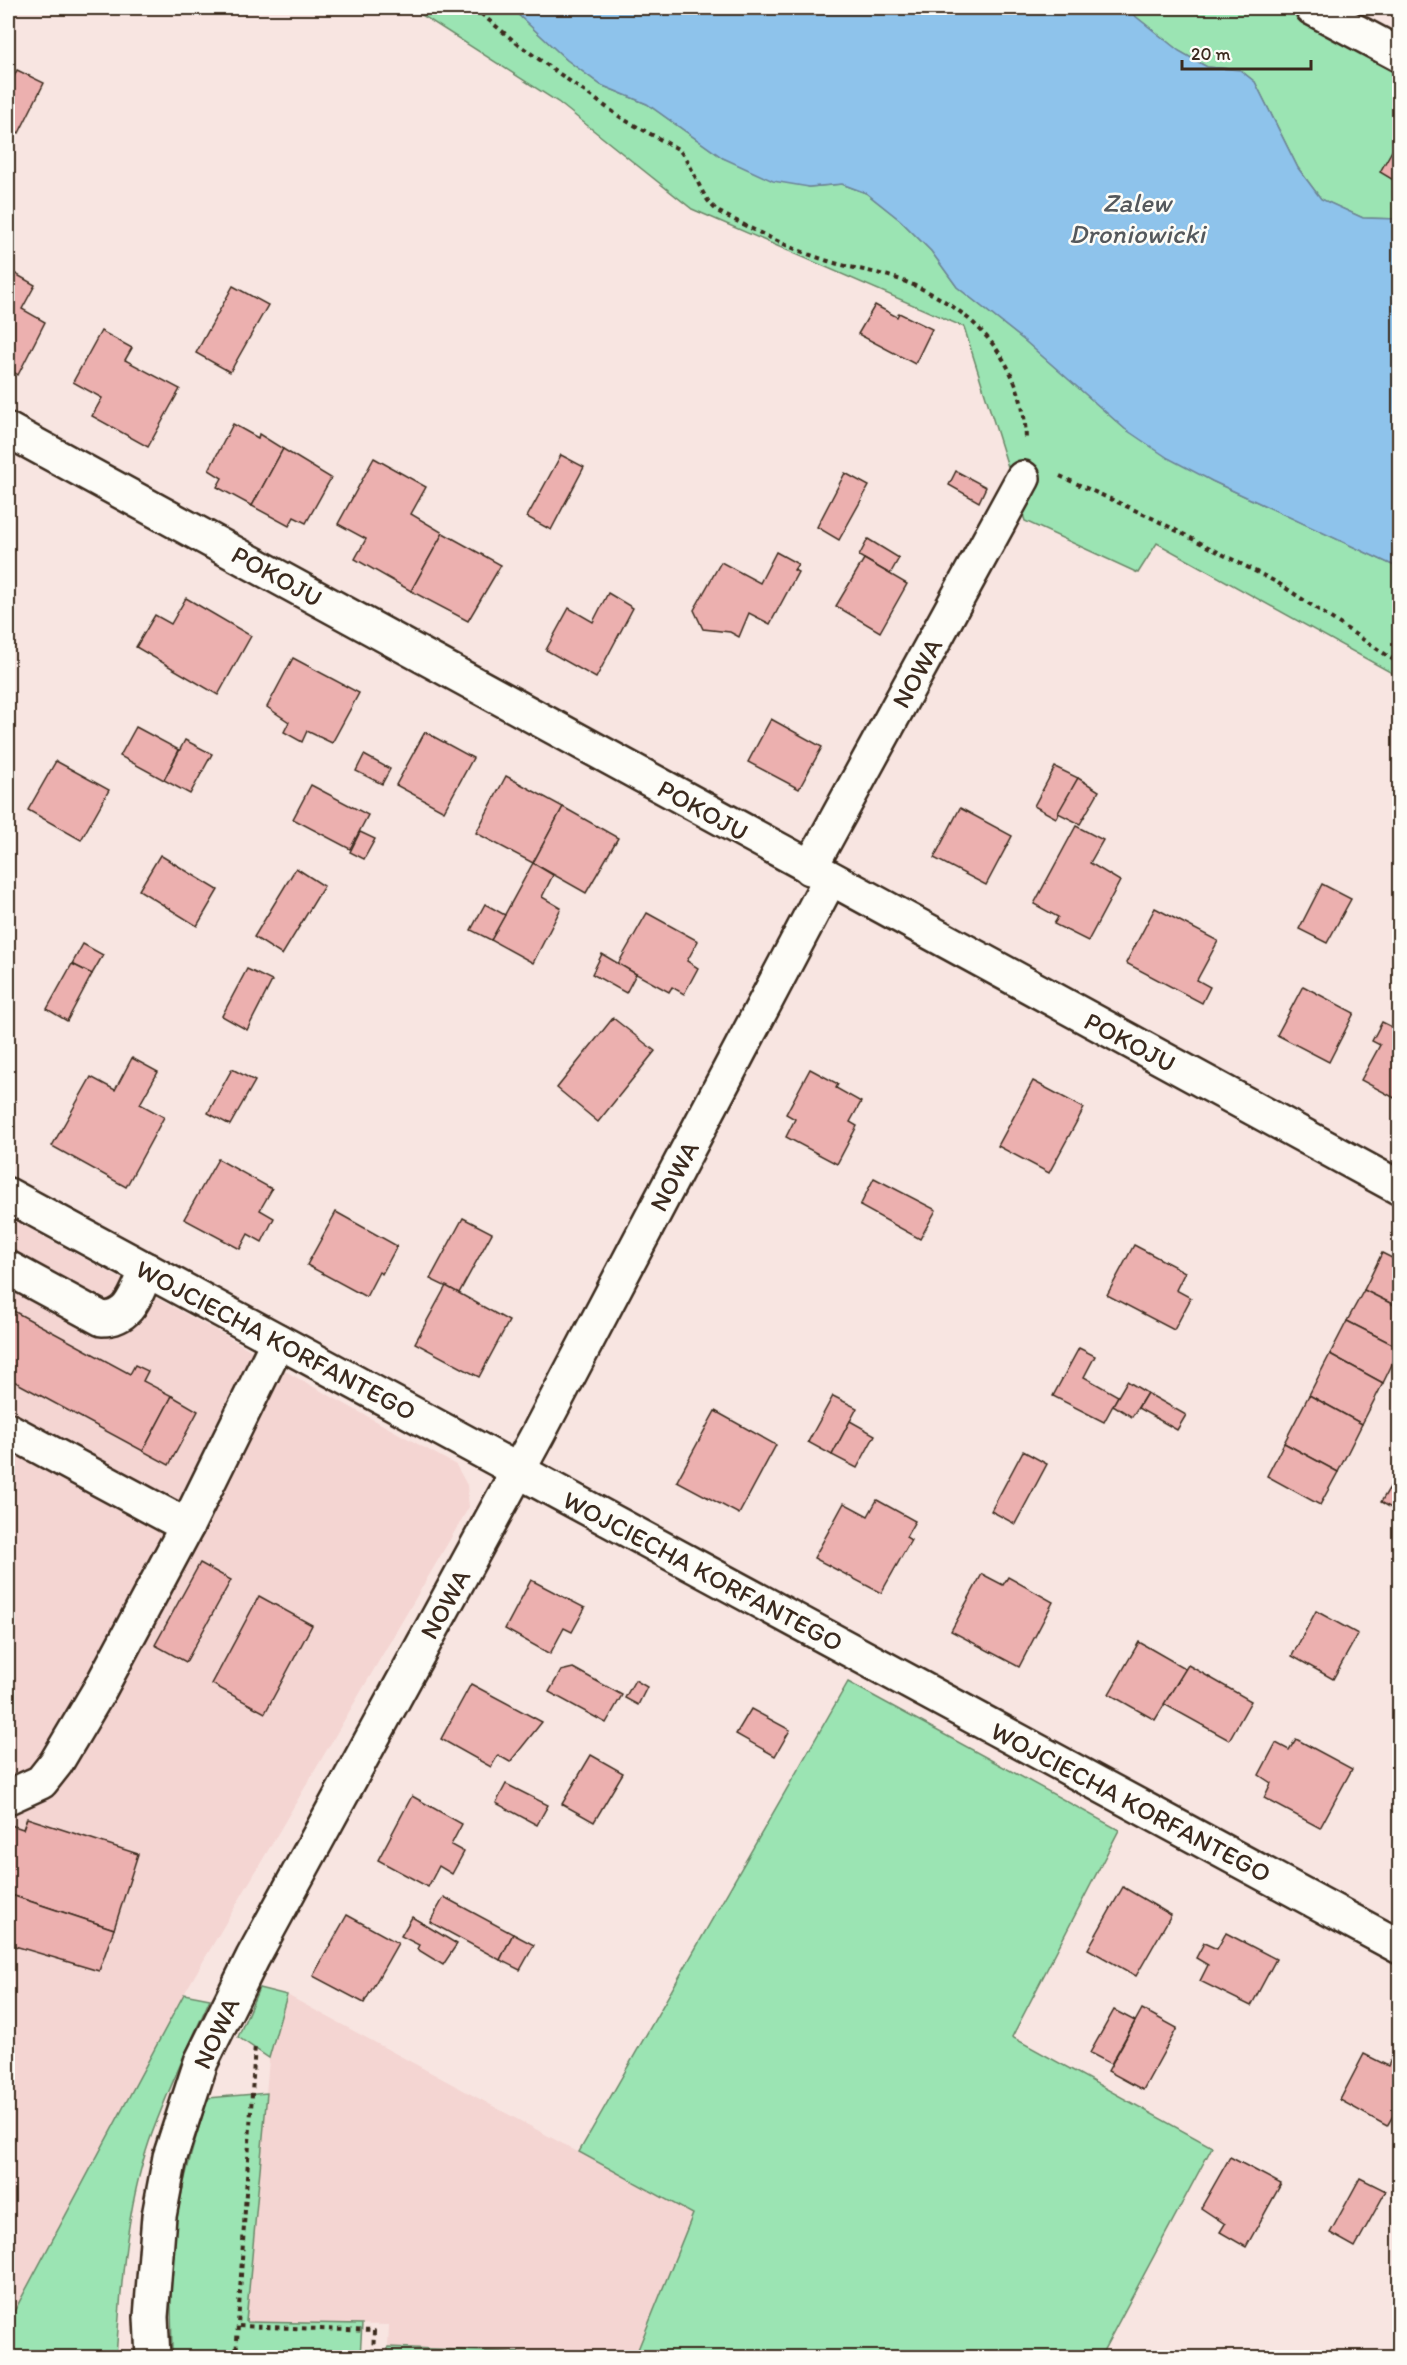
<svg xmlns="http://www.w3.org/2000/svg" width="1407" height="2365" viewBox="0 0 1407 2365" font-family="Itim,sans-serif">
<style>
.built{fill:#f4d5d2}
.green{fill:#9be4b3;stroke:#6b8768;stroke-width:1.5}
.water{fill:#8ec3eb;stroke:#6d8699;stroke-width:1.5}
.building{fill:#ecb0af;stroke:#3b2a1e;stroke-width:1.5}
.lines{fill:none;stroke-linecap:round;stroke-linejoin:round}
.minor-casing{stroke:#3b2a1e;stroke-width:38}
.path{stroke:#3b2a1e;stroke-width:4;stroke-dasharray:4.5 4.5;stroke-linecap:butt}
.minor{stroke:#fdfcf7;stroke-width:33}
.labels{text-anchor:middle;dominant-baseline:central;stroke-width:5;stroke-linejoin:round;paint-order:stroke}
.street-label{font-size:26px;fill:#3b2a1e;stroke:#fdfcf7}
.water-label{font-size:27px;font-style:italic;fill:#54585c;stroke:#fdfcf7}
</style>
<rect width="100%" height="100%" fill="#f8e5e1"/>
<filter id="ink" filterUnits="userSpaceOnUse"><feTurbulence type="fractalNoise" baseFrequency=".0167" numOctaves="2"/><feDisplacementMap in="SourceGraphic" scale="12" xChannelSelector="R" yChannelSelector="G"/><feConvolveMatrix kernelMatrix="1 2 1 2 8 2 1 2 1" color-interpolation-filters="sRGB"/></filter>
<g filter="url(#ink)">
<g class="built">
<path d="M8 1217 237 1342 292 1375 456 1465 467 1485 469 1507 184 1994 8 2323Z"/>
<path d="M287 1995 693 2214 635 2357 388 2347 389 2325 246 2322 272 2025Z"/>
</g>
<g class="green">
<path d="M411 8H511L567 60 601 85 647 104 723 158 809 187 842 184 866 193 900 220 931 251 957 287 1025 341 1125 429 1212 481 1399 568V677L1157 543 1138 573 1025 521 964 327 692 209 558 102Z"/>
<path d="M1125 8H1283L1399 74V219L1363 218 1321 199 1298 168 1255 82 1240 70 1207 67 1179 51Z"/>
<path d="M848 1682 1119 1830 1012 2037 1212 2147 1100 2357H635L693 2214 579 2152Z"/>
<path d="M259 1988 287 1995 269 2058 238 2037Z"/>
<path d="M184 1994 210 1999C189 2046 166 2093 149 2142 126 2210 121 2286 116 2357H8V2323Z"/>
<path d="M267 2093 246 2322 362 2324 360 2357H172C172 2328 170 2299 171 2270 174 2211 190 2154 208 2098Z"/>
<path d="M388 2347 620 2357H388Z"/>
</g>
<path class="water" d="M511 8H1125L1179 51 1207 67 1240 70 1255 82 1298 168 1321 199 1363 218 1399 219V568L1212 481 1168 458 1125 429 1025 341 957 287 931 251 900 220 866 193 842 184 809 187 773 181 723 158 647 104 601 85 567 60Z"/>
<g class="building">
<path d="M17 70 44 83 19 133 8 127V89Z"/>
<path d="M1397 142 1400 144V184L1380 172Z"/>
<path d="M8 269 14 273 8 286Z"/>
<path d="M14 273 35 285 22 309 45 322 18 375 8 369V286Z"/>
<path d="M233 286 268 305 230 372 196 353Z"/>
<path d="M875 305 897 317 899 313 932 329 915 364 858 334Z"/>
<path d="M101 331 132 348 125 360 180 389 148 447 92 416 102 398 73 382Z"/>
<path d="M233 424 258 438 259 434 283 449 252 506 217 487 222 478 209 470Z"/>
<path d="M283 449 331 478 306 523 294 517 289 526 252 506Z"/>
<path d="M561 455 584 467 551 530 527 517Z"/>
<path d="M374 458 426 487 411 514 443 533 411 591 355 559 366 539 338 524Z"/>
<path d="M956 471 986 487 979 502 949 485Z"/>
<path d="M845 473 869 486 839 540 817 527Z"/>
<path d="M443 533 501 565 468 621 411 591Z"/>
<path d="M868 539 899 558 890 574 859 556Z"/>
<path d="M776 552 798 564 794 570 798 572 770 624 749 613 739 637 730 632 703 629 694 610 721 562 760 583Z"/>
<path d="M864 559 907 584 880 632 836 606Z"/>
<path d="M608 593 633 608 596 678 546 650 569 608 593 622Z"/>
<path d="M186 598 251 636 218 695 136 647 155 615 171 624Z"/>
<path d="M293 658 359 693 332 743 307 731 302 742 284 732 289 722 267 707Z"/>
<path d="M771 719 822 747 799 789 748 762Z"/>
<path d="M136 727 179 750 164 780 120 756Z"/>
<path d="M425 732 473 758 444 811 396 785Z"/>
<path d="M185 740 212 754 190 794 164 780Z"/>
<path d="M364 755 390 769 382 784 356 771Z"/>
<path d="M56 761 109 790 81 840 28 810Z"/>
<path d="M1055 767 1078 778 1056 818 1034 806Z"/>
<path d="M506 776 563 807 533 863 476 833Z"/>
<path d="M1078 778 1099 791 1080 824 1058 813Z"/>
<path d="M311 785 368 815 350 849 293 819Z"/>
<path d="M563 807 618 838 586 893 533 863Z"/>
<path d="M960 808 1012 836 986 885 934 858Z"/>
<path d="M1076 826 1103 840 1090 863 1120 881 1088 941 1054 924 1058 917 1034 904Z"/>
<path d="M360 832 375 839 364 859 350 852Z"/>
<path d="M160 855 218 890 197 926 139 890Z"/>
<path d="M533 863 553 875 542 897 561 908 533 963 491 940Z"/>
<path d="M296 868 324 886 282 955 254 937Z"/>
<path d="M1322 884 1351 899 1327 943 1299 929Z"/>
<path d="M485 904 505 915 491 940 471 930Z"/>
<path d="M1155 908 1218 941 1197 980 1210 987 1202 1003 1126 963Z"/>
<path d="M647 913 698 941 687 961 698 968 684 994 672 987 669 992 618 964Z"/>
<path d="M83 944 103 955 92 974 72 964Z"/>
<path d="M602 954 636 974 626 993 592 974Z"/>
<path d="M72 964 92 974 67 1021 47 1009Z"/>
<path d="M247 969 272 981 247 1030 222 1016Z"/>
<path d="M1303 986 1354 1013 1329 1062 1277 1035Z"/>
<path d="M613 1018 655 1051 598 1122 557 1088Z"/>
<path d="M1382 1022 1400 1031V1101L1361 1080 1380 1045 1372 1041Z"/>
<path d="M132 1058 158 1072 140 1104 164 1117 126 1187 52 1146 91 1077 115 1090Z"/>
<path d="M232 1069 255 1081 230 1125 208 1113Z"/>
<path d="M810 1069 838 1084 836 1088 861 1102 850 1122 857 1126 837 1164 786 1137 795 1119 786 1114Z"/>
<path d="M1033 1081 1084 1108 1049 1173 998 1146Z"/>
<path d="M218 1159 272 1189 260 1210 274 1218 262 1242 248 1234 240 1249 184 1219Z"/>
<path d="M874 1178 936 1210 920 1239 860 1206Z"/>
<path d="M336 1212 397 1246 382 1274 379 1272 366 1297 307 1265Z"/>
<path d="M463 1218 492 1233 459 1293 430 1279Z"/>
<path d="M1134 1245 1185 1272 1176 1290 1191 1298 1174 1330 1107 1295Z"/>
<path d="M1382 1253 1400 1262V1308L1364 1290Z"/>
<path d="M446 1286 509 1321 479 1377 415 1343Z"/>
<path d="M1364 1290 1400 1308V1348L1347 1321Z"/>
<path d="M8 1308 130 1374 135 1365 148 1371 143 1381 172 1396 143 1451 8 1378Z"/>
<path d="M1347 1321 1400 1348 1383 1383 1330 1354Z"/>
<path d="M1079 1348 1095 1356 1084 1377 1118 1396 1104 1422 1053 1396Z"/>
<path d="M1330 1354 1383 1383 1362 1424 1309 1395Z"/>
<path d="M1127 1381 1147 1393 1132 1417 1113 1405Z"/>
<path d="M1147 1393 1186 1415 1177 1430 1138 1408Z"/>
<path d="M1309 1395 1362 1424 1338 1472 1284 1443Z"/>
<path d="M172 1396 198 1411 169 1465 143 1451Z"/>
<path d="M833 1396 857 1408 832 1455 808 1442Z"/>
<path d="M715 1411 776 1445 739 1514 677 1481Z"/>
<path d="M850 1421 875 1435 857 1468 832 1455Z"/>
<path d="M1284 1443 1338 1472 1320 1505 1267 1476Z"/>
<path d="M1023 1451 1047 1464 1015 1524 991 1511Z"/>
<path d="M1396 1477 1400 1479 1398 1512 1381 1502Z"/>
<path d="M877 1500 915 1521 906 1537 911 1540 881 1593 814 1558 844 1503 868 1516Z"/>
<path d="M200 1563 231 1580 186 1662 155 1645Z"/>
<path d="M982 1574 1003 1585 1008 1577 1053 1602 1019 1667 951 1631Z"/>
<path d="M531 1580 585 1608 572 1632 564 1628 550 1654 505 1629Z"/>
<path d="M259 1596 312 1625 265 1713 212 1684Z"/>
<path d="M1316 1611 1358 1634 1333 1679 1292 1656Z"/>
<path d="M1139 1642 1186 1669 1155 1720 1109 1694Z"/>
<path d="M1188 1665 1251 1701 1229 1740 1164 1704Z"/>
<path d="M573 1668 622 1695 606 1723 549 1692 561 1671Z"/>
<path d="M635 1680 647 1687 638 1705 625 1698Z"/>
<path d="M471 1684 542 1722 510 1762 498 1755 491 1767 441 1739Z"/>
<path d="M751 1709 790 1730 775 1756 736 1734Z"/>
<path d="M1296 1739 1352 1769 1320 1828 1264 1798 1271 1783 1259 1775 1276 1743 1289 1750Z"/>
<path d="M591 1755 623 1773 594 1822 562 1804Z"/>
<path d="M506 1784 548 1805 537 1825 496 1803Z"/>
<path d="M412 1796 462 1824 451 1845 464 1852 452 1874 439 1866 428 1887 378 1860Z"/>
<path d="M27 1818 138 1854 114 1929 8 1894V1824L23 1829Z"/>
<path d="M1123 1887 1171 1915 1136 1976 1088 1949Z"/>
<path d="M8 1894 114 1929 99 1971 8 1944Z"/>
<path d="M444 1897 513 1934 500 1960 430 1922Z"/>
<path d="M347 1915 398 1943 364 2003 313 1976Z"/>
<path d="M412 1917 457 1944 443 1965 417 1949 419 1945 401 1936Z"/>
<path d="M1226 1933 1276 1959 1251 2006 1200 1981 1208 1965 1196 1958 1204 1943 1217 1949Z"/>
<path d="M513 1934 534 1945 520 1970 500 1960Z"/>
<path d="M1142 2009 1177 2028 1143 2090 1108 2071Z"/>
<path d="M1114 2010 1135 2021 1111 2064 1090 2053Z"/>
<path d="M1364 2054 1388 2066 1392 2057 1400 2060V2104L1387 2126 1340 2100Z"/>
<path d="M1230 2157 1281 2184 1246 2247 1220 2232 1225 2224 1201 2208Z"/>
<path d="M1360 2178 1386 2191 1355 2247 1330 2233Z"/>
</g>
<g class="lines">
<g class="minor-casing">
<g id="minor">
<path d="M1312 8 1400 55"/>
<path d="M8 430 1400 1188"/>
<path d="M810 868 1023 478"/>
<path d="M8 1195 1400 1947"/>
<path d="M8 1268 102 1319C131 1319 136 1293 147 1270"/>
<path d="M8 1430 187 1526"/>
<path d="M8 1797 41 1782 56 1763 100 1689 187 1526 278 1341"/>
<path d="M153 2358 151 2317 159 2216 170 2157 201 2062 253 1957 538 1434 830 879"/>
</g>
</g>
<g class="path">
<path d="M474 8 519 45 623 119 678 149C696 167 698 196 719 212 754 230 790 249 828 261 850 268 873 271 895 278 969 303 1025 359 1026 441"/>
<path d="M1060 476 1152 518 1278 583 1400 664"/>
<path d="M239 2326 374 2331 373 2358"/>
<path d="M236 2358 255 2044"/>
</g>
<use href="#minor" class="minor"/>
</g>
</g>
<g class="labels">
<g class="street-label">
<text transform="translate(277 576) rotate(29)">POKOJU</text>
<text transform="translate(917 673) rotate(-61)">NOWA</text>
<text transform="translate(703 810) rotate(29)">POKOJU</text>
<text transform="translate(1130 1042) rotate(28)">POKOJU</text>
<text transform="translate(674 1176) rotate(-62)">NOWA</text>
<text transform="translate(276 1340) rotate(28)">WOJCIECHA KORFANTEGO</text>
<text transform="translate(703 1571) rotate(28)">WOJCIECHA KORFANTEGO</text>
<text transform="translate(445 1604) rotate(-61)">NOWA</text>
<text transform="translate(1131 1802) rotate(28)">WOJCIECHA KORFANTEGO</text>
<text transform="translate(216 2033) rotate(-65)">NOWA</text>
</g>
<g class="water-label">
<text x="1137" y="202">Zalew<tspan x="1137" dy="31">Droniowicki</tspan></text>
</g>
</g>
<rect width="1407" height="2365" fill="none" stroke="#fdfcf7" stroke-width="30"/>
<rect x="15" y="15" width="1377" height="2335" fill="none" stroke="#3b2a1e" stroke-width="2" filter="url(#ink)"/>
<path d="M1182 60v9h129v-9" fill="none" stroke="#3b2a1e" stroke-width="3"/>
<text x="1191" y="60" font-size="18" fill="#3b2a1e" stroke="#fdfcf7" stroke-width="4.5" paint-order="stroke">20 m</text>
</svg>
